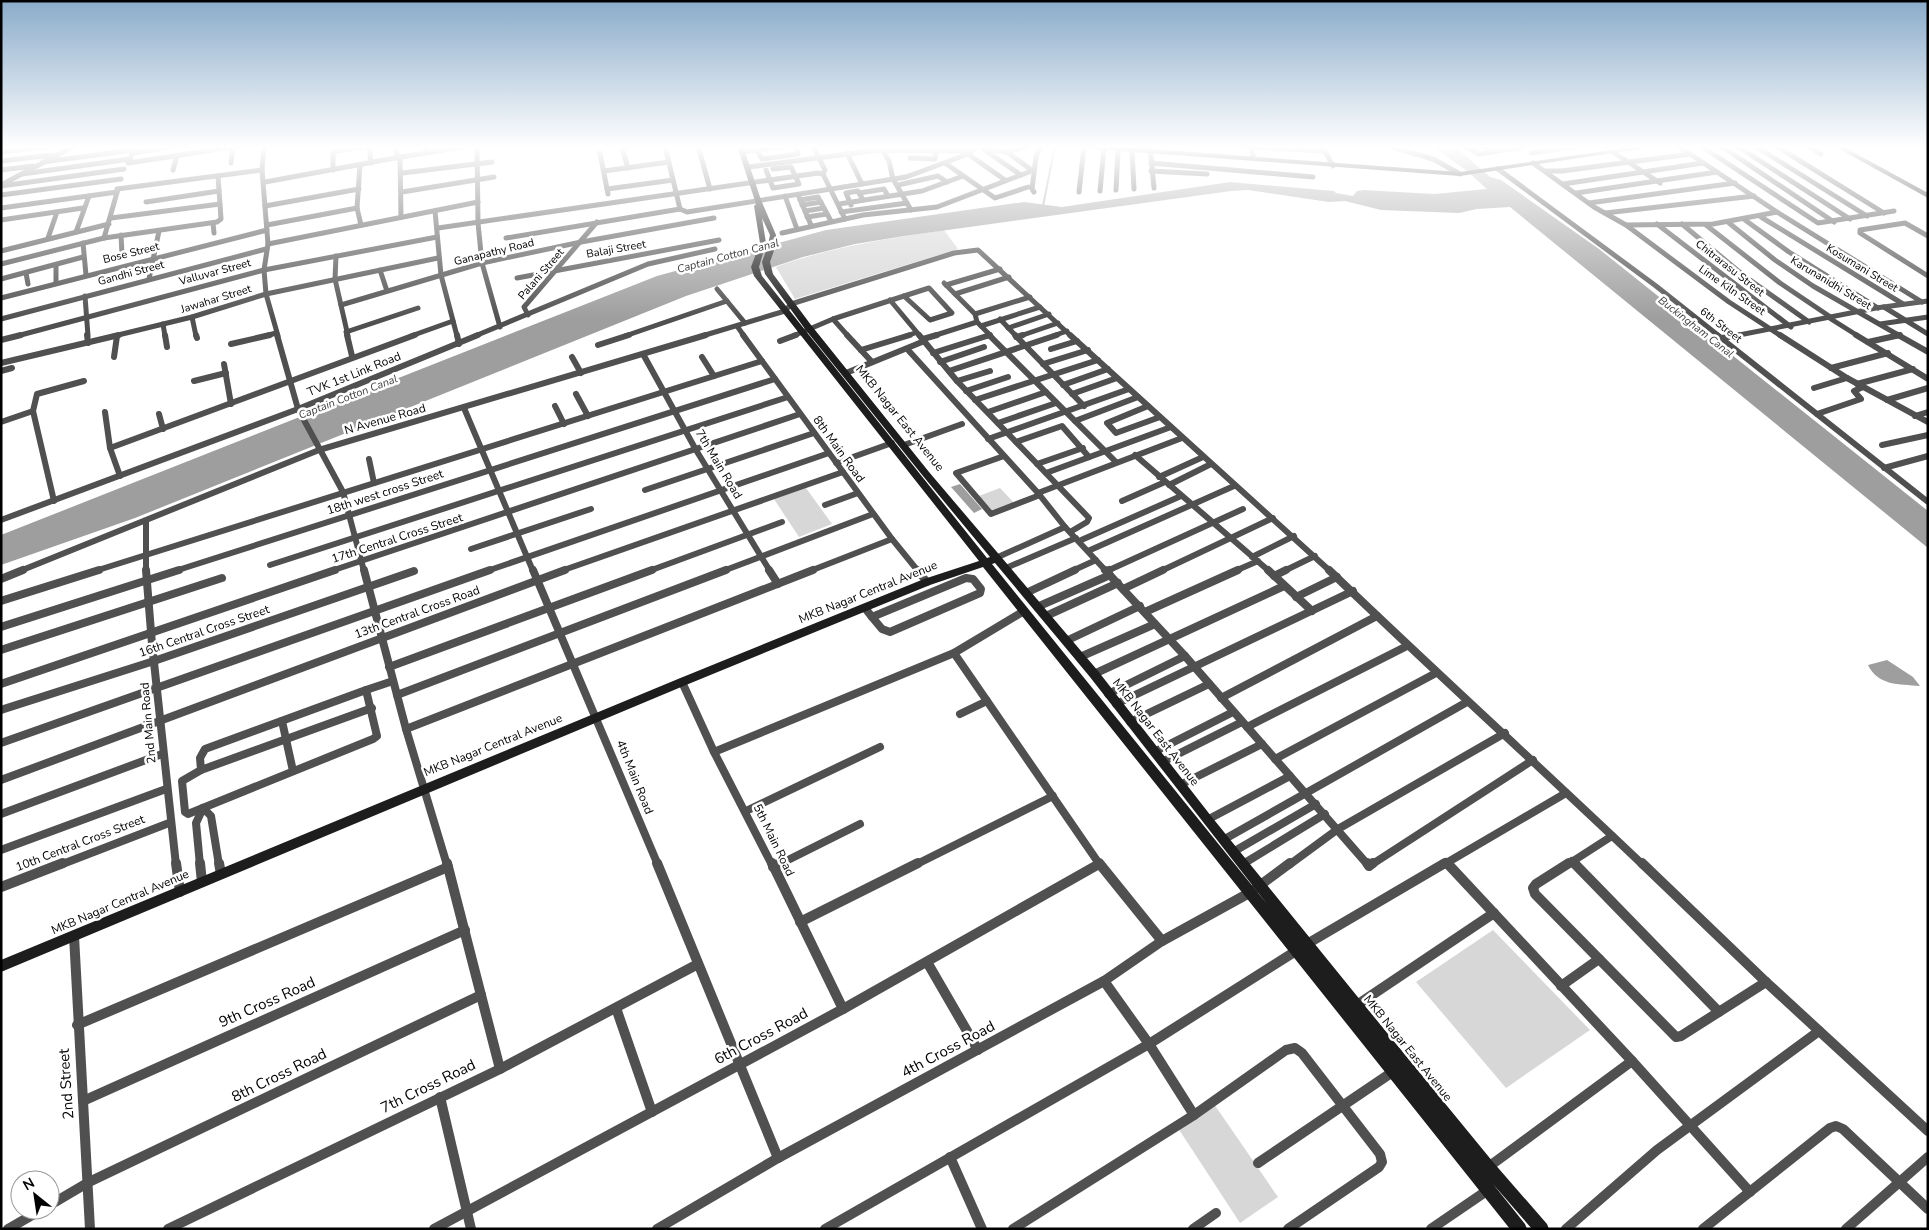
<svg xmlns="http://www.w3.org/2000/svg" width="1929" height="1230" viewBox="0 0 1929 1230" font-family="'Nunito Sans',sans-serif">
<style>
.green{fill:#d7d7d7}
.water{fill:#9e9e9e}
.lines{fill:none;stroke-linecap:round;stroke-linejoin:round}
.stream{stroke:#9e9e9e;stroke-width:2}
.minor-far3{stroke:#505050;stroke-width:5}
.minor-far2{stroke:#505050;stroke-width:6}
.minor-far1{stroke:#505050;stroke-width:8}
.minor{stroke:#505050;stroke-width:10}
.tertiary{fill:#505050;fill-rule:evenodd}
.secondary{fill:#1d1d1d;fill-rule:evenodd}
.labels{text-anchor:middle;dominant-baseline:central;stroke-width:5;stroke-linejoin:round;paint-order:stroke}
.far-street-label{font-size:11px;fill:#000;stroke:#fff}
.far-water-label{font-size:11px;font-style:italic;fill:#3f3f3f;stroke:#fff}
.street-label{font-size:12px;fill:#000;stroke:#fff}
.near-street-label{font-size:15px;fill:#000;stroke:#fff}
</style>
<rect width="100%" height="100%" fill="#fff"/>
<g class="green">
<path d="M944 230 958 249 795 299 776 267C830 247 887 239 944 230Z"/>
<path d="M806 488 832 524 799 537 774 499Z"/>
<path d="M1000 488 1016 505 992 515 976 497Z"/>
<path d="M1493 930 1590 1030 1506 1088 1416 982Z"/>
<path d="M1214 1104 1278 1197 1240 1223 1178 1128Z"/>
</g>
<g class="water">
<path d="M1432 146H1454L1490 177 1501 180 1599 249 1928 511V548L1510 207 1477 209 1459 213 1381 210 1345 201 1329 202 1248 190 1231 191 904 236 855 244 803 257 686 296 135 518 1 565V535L657 276 826 230 1024 202 1062 207 1230 182 1334 191 1336 193 1353 196 1357 191 1364 190 1434 194 1487 189 1467 171Z"/>
<path d="M960 484 982 509 974 513 951 487Z"/>
<path d="M1887 660 1913 677 1920 686C1899 684 1878 686 1868 665Z"/>
</g>
<g class="lines">
<path class="stream" d="M1043 206 1055 146"/>
<g class="minor-far3">
<path d="M264 146 262 170 268 244 264 270 266 294 278 336"/>
<path d="M396 146 397 158"/>
<path d="M477 146 478 223 482 263 500 327"/>
<path d="M665 146 680 209"/>
<path d="M698 146 710 189"/>
<path d="M813 146 825 170 823 174"/>
<path d="M1150 146 1154 188"/>
<path d="M1234 146 1324 151"/>
<path d="M1388 146 1433 159 1460 174"/>
<path d="M1465 146 1479 154 1523 147"/>
<path d="M1484 146 1492 152"/>
<path d="M1678 146 1777 212 1922 302"/>
<path d="M1701 146 1818 223 1894 211"/>
<path d="M1721 146 1834 222"/>
<path d="M1737 146 1850 219"/>
<path d="M1755 146 1867 216"/>
<path d="M1776 146 1884 213"/>
<path d="M1808 146 1821 154"/>
<path d="M1323 148 1333 166"/>
<path d="M882 149 889 161 893 179 911 210"/>
<path d="M983 149 1021 175"/>
<path d="M985 149 1007 152"/>
<path d="M757 150 762 159 798 154 796 146"/>
<path d="M1132 151 1134 189"/>
<path d="M1 152 53 146"/>
<path d="M742 152 786 146"/>
<path d="M1613 152 1660 183"/>
<path d="M133 153 176 146"/>
<path d="M426 153 466 146"/>
<path d="M600 153 608 194"/>
<path d="M847 153 862 184"/>
<path d="M1531 153 1578 146"/>
<path d="M968 154 1005 180"/>
<path d="M910 158 935 159 936 150"/>
<path d="M1 161 52 155"/>
<path d="M43 162 133 150"/>
<path d="M129 162 135 146"/>
<path d="M128 163 239 146"/>
<path d="M231 163 233 147"/>
<path d="M945 163 995 198 1028 187"/>
<path d="M1151 163 1313 177"/>
<path d="M1533 163 1594 207 1626 225 1729 302 1781 336"/>
<path d="M360 165 357 208 361 225"/>
<path d="M748 167 878 150 972 151"/>
<path d="M628 168 622 148 631 146"/>
<path d="M1498 169 1656 286 1719 336"/>
<path d="M1 170 33 166"/>
<path d="M173 170 177 156"/>
<path d="M333 170V153L336 151 369 146 371 163"/>
<path d="M766 170 773 188 799 184 791 167 773 169"/>
<path d="M604 171 669 162"/>
<path d="M1151 171 1207 174"/>
<path d="M1546 171H1562L1690 154"/>
<path d="M402 173 492 162"/>
<path d="M22 174 130 159"/>
<path d="M265 182 400 157"/>
<path d="M3 184 74 146"/>
<path d="M1563 184 1703 163"/>
<path d="M898 185 938 176 947 182"/>
<path d="M1 186 124 169"/>
<path d="M117 189 262 170"/>
<path d="M607 189 673 180"/>
<path d="M1116 190 1118 150"/>
<path d="M1100 191 1104 148"/>
<path d="M402 192 494 177"/>
<path d="M1034 192 1032 189 1036 157 1041 146"/>
<path d="M1079 192 1084 147"/>
<path d="M859 193 884 189 888 196"/>
<path d="M1576 193 1717 172"/>
<path d="M1 195 121 179"/>
<path d="M785 196 797 229"/>
<path d="M799 197 811 225"/>
<path d="M800 200 818 197 831 221"/>
<path d="M146 202 219 191"/>
<path d="M1589 203 1735 183"/>
<path d="M839 204 922 191 963 176"/>
<path d="M802 205 821 202"/>
<path d="M851 205 846 193 858 191 863 200"/>
<path d="M265 206 359 189"/>
<path d="M1 208 117 192"/>
<path d="M680 209 687 212 906 177 968 154 978 146"/>
<path d="M435 211 441 275 457 336"/>
<path d="M805 211 824 208"/>
<path d="M841 212 907 203"/>
<path d="M1605 213 1754 196"/>
<path d="M401 217 400 157 426 153 427 146"/>
<path d="M807 217 827 214"/>
<path d="M1761 217 1903 304"/>
<path d="M111 218 220 204"/>
<path d="M1 220 83 208"/>
<path d="M1745 220 1789 252 1878 308"/>
<path d="M213 223 214 233"/>
<path d="M1729 223 1775 260 1813 286 1900 336"/>
<path d="M1657 224 1791 327"/>
<path d="M1682 224 1743 275 1809 322"/>
<path d="M267 225 357 208"/>
<path d="M1626 225 1713 224 1777 212"/>
<path d="M1706 225 1780 283 1832 318"/>
<path d="M438 228 818 173 823 174 845 219"/>
<path d="M76 232 89 196"/>
<path d="M782 233 863 215 937 207 1029 172 1030 169 1007 152 1029 146"/>
<path d="M121 235 122 254"/>
<path d="M1928 236 1905 223 1860 230V233L1928 276"/>
<path d="M48 238 57 212"/>
<path d="M104 238 118 189"/>
<path d="M506 238 680 209"/>
<path d="M83 243 86 275"/>
<path d="M268 244 478 202"/>
<path d="M1 251 109 224"/>
<path d="M336 256 335 279 348 336"/>
<path d="M1 264 104 238 217 222 221 219 218 176"/>
<path d="M56 265V283"/>
<path d="M380 270 387 291"/>
<path d="M26 273 28 284"/>
<path d="M517 278 719 240"/>
<path d="M1 279 83 257"/>
<path d="M149 279 159 231"/>
<path d="M944 283 975 314 977 322 991 336"/>
<path d="M946 285 1000 269"/>
<path d="M929 288 952 313 930 320 904 296Z"/>
<path d="M717 289 745 323"/>
<path d="M955 294 1009 277"/>
<path d="M85 296 88 336"/>
<path d="M1 298 267 230"/>
<path d="M890 300 920 336"/>
<path d="M341 305 482 263 581 242 714 218"/>
<path d="M1884 307 1928 334"/>
<path d="M975 314 1030 297"/>
<path d="M528 315 524 307 597 222"/>
<path d="M192 317 196 336"/>
<path d="M1 319 266 249"/>
<path d="M833 319 848 336"/>
<path d="M1000 319 1016 336"/>
<path d="M1831 319 1858 336"/>
<path d="M163 324 165 336"/>
<path d="M1880 324 1928 317"/>
<path d="M737 326 744 336"/>
<path d="M981 326 1040 307"/>
<path d="M1008 328 1049 314"/>
<path d="M346 332 418 308"/>
<path d="M17 336 264 270 437 237"/>
<path d="M114 336 192 317 266 294 438 258"/>
<path d="M265 336 276 333"/>
<path d="M411 336 453 321"/>
<path d="M475 336 648 264 715 249"/>
<path d="M625 336 727 301"/>
<path d="M702 336 785 311 791 304 954 253 978 250 1071 336"/>
<path d="M793 336 833 319 904 296"/>
<path d="M906 336 915 333"/>
<path d="M933 336 977 322"/>
<path d="M987 336 990 335"/>
<path d="M1020 336 1058 323"/>
<path d="M1053 336 1067 331"/>
<path d="M1734 336 1876 308 1928 301"/>
<path d="M1896 336 1900 335"/>
</g>
<g class="minor-far2">
<path d="M87 335 88 343"/>
<path d="M165 335 167 347"/>
<path d="M196 335 197 338"/>
<path d="M277 335 298 409 343 492 364 571"/>
<path d="M347 335 352 356"/>
<path d="M457 335 459 344"/>
<path d="M743 335 892 539 918 571"/>
<path d="M847 335 872 362"/>
<path d="M919 335 957 381 1016 442"/>
<path d="M989 335 1116 462"/>
<path d="M1015 335 1084 406"/>
<path d="M1070 335 1330 571"/>
<path d="M1717 335 1928 502"/>
<path d="M1780 335 1847 378 1928 422"/>
<path d="M1856 335 1928 379"/>
<path d="M1898 335 1928 352"/>
<path d="M1016 337 1023 335"/>
<path d="M1721 338 1741 335"/>
<path d="M923 339 937 335"/>
<path d="M1 340 21 335"/>
<path d="M780 341 796 335"/>
<path d="M1868 342 1900 335"/>
<path d="M231 344 270 335"/>
<path d="M598 345 629 335"/>
<path d="M1051 349 1077 341"/>
<path d="M861 350 910 335"/>
<path d="M909 351 1038 493 1065 527"/>
<path d="M933 353 990 335"/>
<path d="M643 354 696 450 770 571"/>
<path d="M114 357 117 336"/>
<path d="M572 357 581 373"/>
<path d="M702 357 714 376"/>
<path d="M940 362 984 347"/>
<path d="M1 363 119 335"/>
<path d="M224 364 231 404"/>
<path d="M1043 364 1088 350"/>
<path d="M1831 368 1888 353"/>
<path d="M1 371 12 368"/>
<path d="M949 371 1057 335"/>
<path d="M846 373 922 342"/>
<path d="M194 381 226 373"/>
<path d="M957 381 990 371"/>
<path d="M1857 384 1913 369"/>
<path d="M1063 385 1108 369"/>
<path d="M1814 388 1847 378"/>
<path d="M966 391 1008 377"/>
<path d="M576 394 588 416"/>
<path d="M1072 394 1117 378"/>
<path d="M975 400 1098 360"/>
<path d="M1887 400 1928 388"/>
<path d="M555 406 564 424"/>
<path d="M1148 406 1107 423 1116 433 1160 417"/>
<path d="M464 408 533 571"/>
<path d="M33 411 54 501"/>
<path d="M105 412 110 448 120 476"/>
<path d="M988 412 1046 392"/>
<path d="M159 414 163 429"/>
<path d="M1817 414 1861 399 1854 391 1863 387"/>
<path d="M1915 416 1928 412"/>
<path d="M1075 421 1138 397"/>
<path d="M1 422 33 411 37 394 84 381"/>
<path d="M998 423 1056 403"/>
<path d="M988 439 1129 389"/>
<path d="M904 445 962 424"/>
<path d="M1882 445 1928 435"/>
<path d="M110 448 415 335"/>
<path d="M1135 455 1269 571"/>
<path d="M1004 456 956 473 991 514 1040 495"/>
<path d="M369 459 374 483"/>
<path d="M836 463 892 443"/>
<path d="M1037 464 1083 448"/>
<path d="M1884 468 1928 456"/>
<path d="M1046 473 1171 427"/>
<path d="M1159 477 1203 457"/>
<path d="M1169 485 1211 464"/>
<path d="M645 490 814 433"/>
<path d="M1038 493 1182 438"/>
<path d="M1122 501 1165 482"/>
<path d="M825 505 858 493"/>
<path d="M1 520 298 409 478 335"/>
<path d="M146 521V571"/>
<path d="M1070 532 1087 522 1089 518 1016 442 1062 426 1089 457"/>
<path d="M1079 541 1181 496"/>
<path d="M471 549 591 509"/>
<path d="M1088 551 1234 486"/>
<path d="M998 557 1065 527 1106 571"/>
<path d="M1252 557 1294 536"/>
<path d="M270 565 788 397"/>
<path d="M1006 568 1076 538"/>
<path d="M20 571 319 450 706 335"/>
<path d="M95 571 762 361"/>
<path d="M175 571 775 379"/>
<path d="M331 571 800 414"/>
<path d="M487 571 829 453"/>
<path d="M561 571 843 472"/>
<path d="M649 571 782 522"/>
<path d="M723 571 873 514"/>
<path d="M810 571 892 539"/>
<path d="M1072 571 1096 560"/>
<path d="M1107 571 1243 509"/>
<path d="M1161 571 1273 518"/>
<path d="M1235 571 1258 561"/>
<path d="M1284 571 1315 556"/>
</g>
<g class="minor-far1">
<path d="M146 570 152 644 176 865"/>
<path d="M364 570 406 729 447 865"/>
<path d="M533 570 658 865"/>
<path d="M769 570 778 584"/>
<path d="M917 570 927 582"/>
<path d="M1105 570 1185 656 1368 865"/>
<path d="M1268 570 1312 611"/>
<path d="M1329 570C1433 670 1539 766 1643 865"/>
<path d="M1107 571 1109 570"/>
<path d="M1274 576 1286 570"/>
<path d="M966 578 973 579 981 589 980 593 890 632 882 629 872 617Z"/>
<path d="M1 579 23 570"/>
<path d="M1123 589 1163 570"/>
<path d="M1026 593 1075 570"/>
<path d="M1296 597 1337 577"/>
<path d="M1 601 99 570"/>
<path d="M1037 607 1110 575"/>
<path d="M865 608 872 617"/>
<path d="M1145 612 1238 570"/>
<path d="M1046 616 1118 583"/>
<path d="M1 627 179 570"/>
<path d="M1066 641 1140 606"/>
<path d="M1 650 222 578"/>
<path d="M954 653 1100 865"/>
<path d="M1080 657 1155 624"/>
<path d="M389 667 652 570"/>
<path d="M1094 674 1284 586"/>
<path d="M682 682 714 752 772 865"/>
<path d="M1 684 335 570"/>
<path d="M366 690 377 736 373 739 188 814 185 812 182 781 201 770 200 758 205 749Z"/>
<path d="M366 690 393 681"/>
<path d="M1108 694 1185 656"/>
<path d="M397 695 726 570"/>
<path d="M1221 698 1377 616"/>
<path d="M1116 704 1353 591"/>
<path d="M1 710 154 661 414 571"/>
<path d="M960 714 987 701"/>
<path d="M282 721 293 771"/>
<path d="M1130 722 1209 684"/>
<path d="M1247 727 1407 646"/>
<path d="M406 729 813 570"/>
<path d="M1 743 490 570"/>
<path d="M714 752 954 653 1024 611"/>
<path d="M1154 752 1233 712"/>
<path d="M1275 759 1436 673"/>
<path d="M1162 762 1242 722"/>
<path d="M201 770 372 708"/>
<path d="M1 780 565 570"/>
<path d="M1180 785 1262 744"/>
<path d="M746 811 880 747"/>
<path d="M1 814 162 754"/>
<path d="M1207 820 1290 776"/>
<path d="M1223 840 1467 702"/>
<path d="M1 850 166 789"/>
<path d="M1233 852 1316 804"/>
<path d="M1572 861 1576 865"/>
<path d="M1446 862 1449 865"/>
<path d="M1243 864 1325 814"/>
<path d="M60 865 169 823"/>
<path d="M200 865 196 823 203 808 211 816 219 865"/>
<path d="M778 865 860 824"/>
<path d="M915 865 1053 796"/>
<path d="M1289 865 1338 829 1505 733"/>
<path d="M1371 865 1533 760"/>
<path d="M1443 865 1566 793"/>
<path d="M1567 865 1612 836"/>
</g>
<g class="minor">
<path d="M176 863 180 892"/>
<path d="M200 863 202 882"/>
<path d="M219 863 221 874"/>
<path d="M447 863 500 1069"/>
<path d="M657 863 778 1158"/>
<path d="M772 863 843 1009"/>
<path d="M1099 863 1162 941"/>
<path d="M1367 863 1369 866 1373 863"/>
<path d="M1447 863 1632 1061 1750 1192"/>
<path d="M1569 863 1536 884 1533 888 1535 894 1676 1037 1681 1036 1766 982"/>
<path d="M1574 863 1719 1012"/>
<path d="M1642 863 1766 982 1928 1131"/>
<path d="M773 867 780 863"/>
<path d="M1 887 63 863"/>
<path d="M800 922 918 863"/>
<path d="M74 936 90 1229"/>
<path d="M927 962 978 1050"/>
<path d="M1561 986 1599 959"/>
<path d="M1354 1007 1494 913"/>
<path d="M616 1008 652 1112"/>
<path d="M77 1025 448 867"/>
<path d="M440 1097 471 1229"/>
<path d="M83 1101 465 930"/>
<path d="M1194 1115 1286 1050 1295 1048 1302 1053 1380 1154 1382 1162 1379 1167 1288 1229"/>
<path d="M950 1157 982 1229"/>
<path d="M1258 1163 1394 1071"/>
<path d="M1487 1168 1632 1061"/>
<path d="M50 1205 89 1182 481 995"/>
<path d="M8 1229 41 1210"/>
<path d="M168 1229 500 1069 698 964"/>
<path d="M434 1229 843 1009 1099 864"/>
<path d="M657 1229 778 1158 1104 981 1162 941 1251 892 1290 863"/>
<path d="M825 1229 1149 1044 1307 944 1445 863"/>
<path d="M1013 1229 1194 1115 1149 1044 1104 981"/>
<path d="M1193 1229 1216 1213"/>
<path d="M1431 1229 1488 1190"/>
<path d="M1566 1229 1657 1150 1819 1031"/>
<path d="M1703 1229 1830 1128 1836 1126 1843 1129 1928 1209"/>
<path d="M1846 1229 1928 1157"/>
</g>
<path class="tertiary" d="M1247 146H1253L1257 161 1252 160Z"/>
<g class="secondary">
<path d="M737 146H743L761 200 776 235V245L770 262 773 274 811 325 929 472 1098 671 1211 816 1361 1001 1493 1162 1547 1224 1549 1229H1532L1493 1184 1525 1224 1527 1229H1510L983 567 930 585 686 685 1 972V960L678 679 924 579 979 561 754 276 751 267 760 243 754 206 756 204ZM762 218 770 235 768 245 762 262 765 274 805 329 923 476 990 557 987 558 762 276 759 267 766 243ZM995 563 1090 677 1267 904 992 564Z"/>
<path d="M1055 146H1063L1060 148Z"/>
<path d="M1077 146H1110L1460 172 1640 146H1659L1460 176 1080 148Z"/>
<path d="M1834 146H1842L1928 193V198Z"/>
</g>
</g>
<linearGradient id="sky" x2="0" y2="1"><stop stop-color="#8aabca"/><stop offset="0.46" stop-color="#fff"/><stop offset="1" stop-color="#fff" stop-opacity="0"/></linearGradient>
<rect width="1929" height="319" fill="url(#sky)"/>
<g class="labels">
<g class="far-street-label">
<text transform="translate(616 249) rotate(-10)">Balaji Street</text>
<text transform="translate(494 252) rotate(-14)">Ganapathy Road</text>
<text transform="translate(131 253) rotate(-14)">Bose Street</text>
<text transform="translate(1730 268) rotate(38)">Chitrarasu Street</text>
<text transform="translate(1862 268) rotate(31)">Kosumani Street</text>
<text transform="translate(215 272) rotate(-15)">Valluvar Street</text>
<text transform="translate(131 273) rotate(-15)">Gandhi Street</text>
<text transform="translate(541 274) rotate(-49)">Palani Street</text>
<text transform="translate(1831 283) rotate(31)">Karunanidhi Street</text>
<text transform="translate(1732 290) rotate(35)">Lime Kiln Street</text>
<text transform="translate(216 299) rotate(-17)">Jawahar Street</text>
<text transform="translate(1721 325) rotate(38)">6th Street</text>
</g>
<g class="far-water-label">
<text transform="translate(728 256) rotate(-15)">Captain Cotton Canal</text>
<text transform="translate(1696 327) rotate(38)">Buckingham Canal</text>
<text transform="translate(348 397) rotate(-21)">Captain Cotton Canal</text>
</g>
<g class="street-label">
<text transform="translate(354 374) rotate(-22)">TVK 1st Link Road</text>
<text transform="translate(900 418) rotate(51)">MKB Nagar East Avenue</text>
<text transform="translate(385 419) rotate(-16)">N Avenue Road</text>
<text transform="translate(839 449) rotate(54)">8th Main Road</text>
<text transform="translate(719 464) rotate(59)">7th Main Road</text>
<text transform="translate(385 492) rotate(-18)">18th west cross Street</text>
<text transform="translate(397 538) rotate(-18)">17th Central Cross Street</text>
<text transform="translate(868 592) rotate(-22)">MKB Nagar Central Avenue</text>
<text transform="translate(417 612) rotate(-20)">13th Central Cross Road</text>
<text transform="translate(204 631) rotate(-19)">16th Central Cross Street</text>
<text transform="translate(148 723) rotate(-95)">2nd Main Road</text>
<text transform="translate(1156 732) rotate(52)">MKB Nagar East Avenue</text>
<text transform="translate(493 745) rotate(-22)">MKB Nagar Central Avenue</text>
<text transform="translate(635 777) rotate(68)">4th Main Road</text>
<text transform="translate(774 840) rotate(64)">5th Main Road</text>
<text transform="translate(80 843) rotate(-21)">10th Central Cross Street</text>
<text transform="translate(120 902) rotate(-23)">MKB Nagar Central Avenue</text>
<text transform="translate(1408 1048) rotate(51)">MKB Nagar East Avenue</text>
</g>
<g class="near-street-label">
<text transform="translate(267 1002) rotate(-24)">9th Cross Road</text>
<text transform="translate(761 1036) rotate(-28)">6th Cross Road</text>
<text transform="translate(948 1049) rotate(-28)">4th Cross Road</text>
<text transform="translate(279 1075) rotate(-26)">8th Cross Road</text>
<text transform="translate(66 1084) rotate(-94)">2nd Street</text>
<text transform="translate(428 1086) rotate(-26)">7th Cross Road</text>
</g>
</g>
<rect width="1929" height="1230" fill="none" stroke="#000000" stroke-width="5"/>
<g transform="translate(35 1195) rotate(330)"><circle r="24" fill="#ffffff" stroke="#999999"/>
<path d="M0-4L9 19L0 12L-9 19Z" fill="#000000"/>
<text y="-8" font-size="14" font-weight="bold" text-anchor="middle" fill="#000000">N</text>
</g>
</svg>
